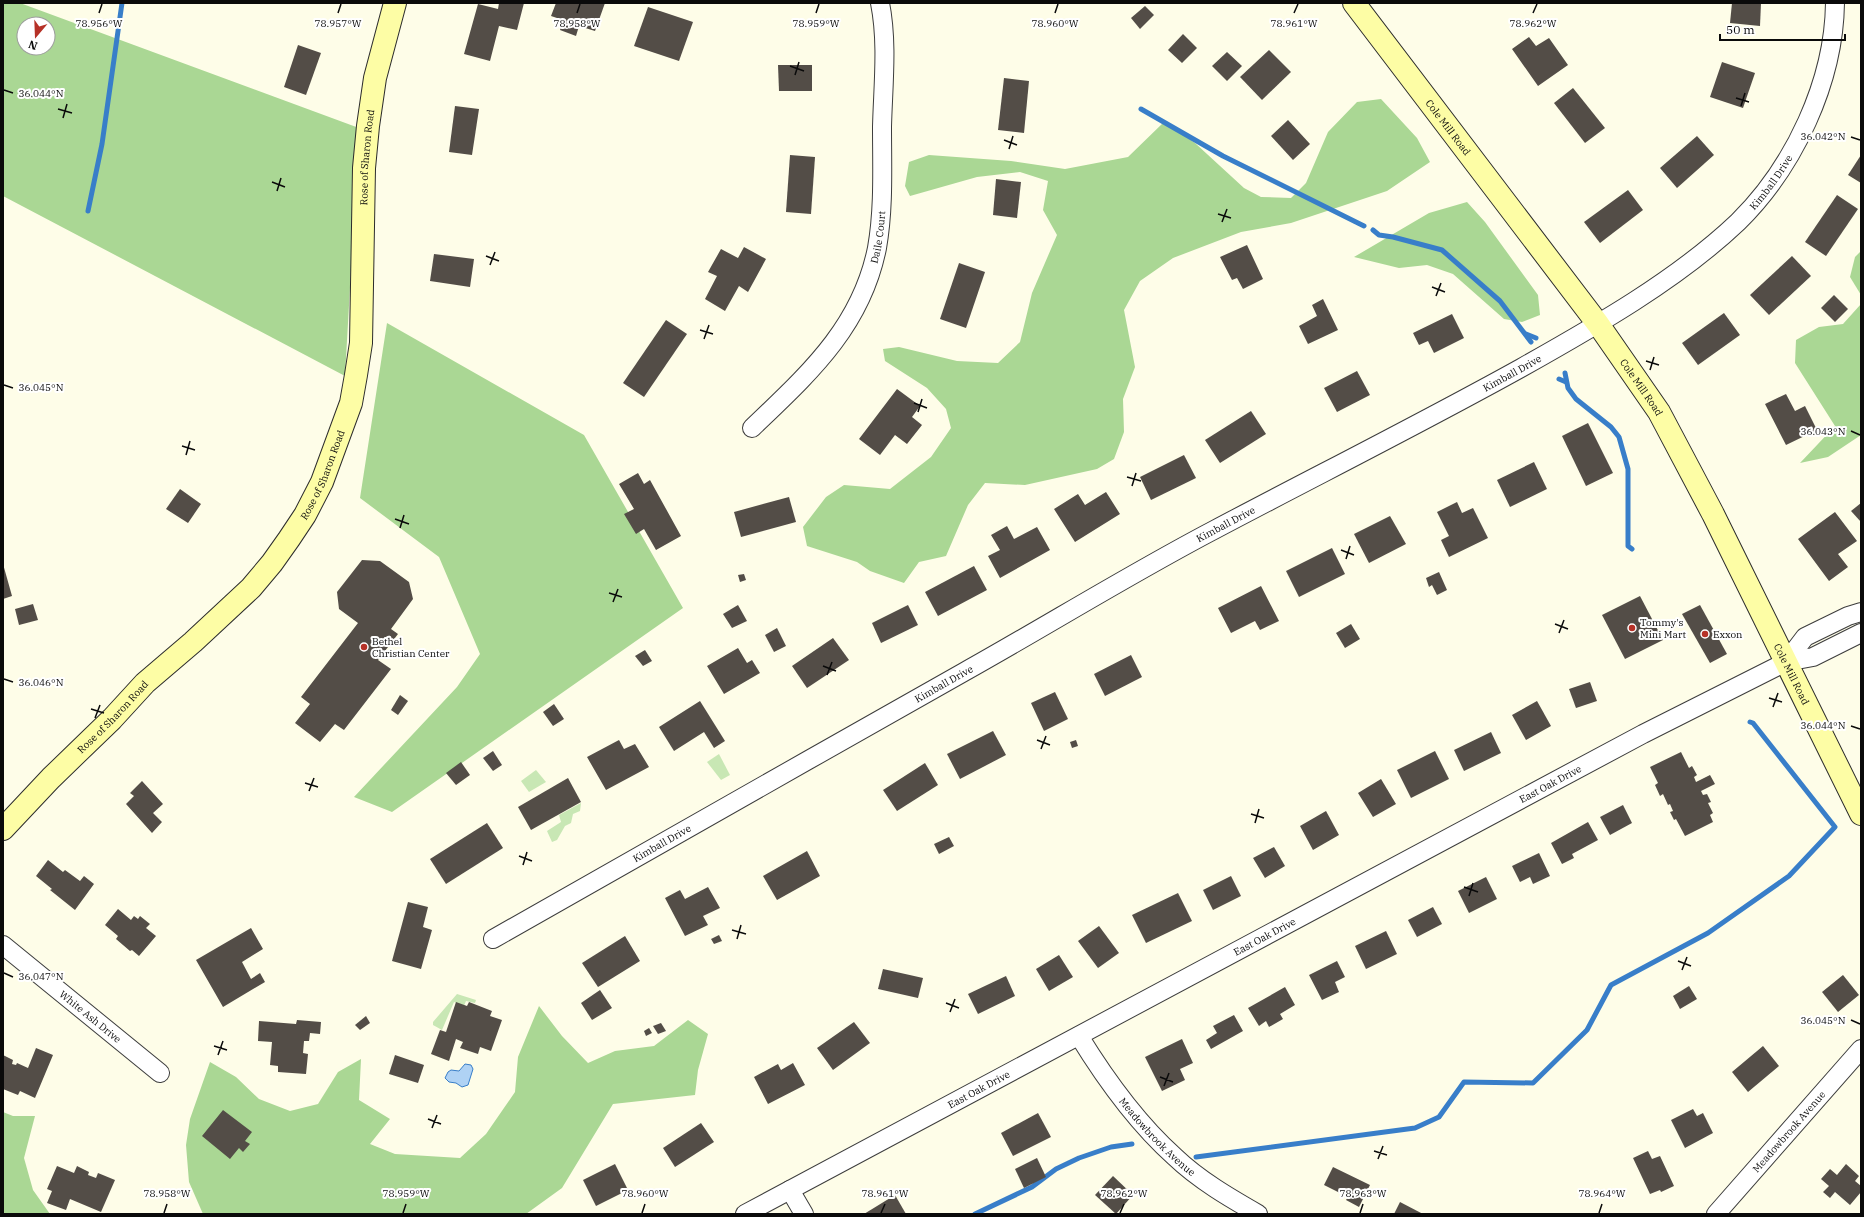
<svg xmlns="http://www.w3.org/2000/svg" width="1864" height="1217" viewBox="0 0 1864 1217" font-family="'IBM Plex Serif',serif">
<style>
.green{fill:#c8e7b4}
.forest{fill:#aad794;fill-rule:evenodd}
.water{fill:#afd2f4;stroke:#387ec9}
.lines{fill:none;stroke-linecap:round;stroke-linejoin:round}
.stream{stroke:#387ec9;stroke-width:5}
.building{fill:#534d47}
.street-casing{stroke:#3d3d3d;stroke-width:20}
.secondary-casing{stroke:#2c2c2c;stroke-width:24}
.street{stroke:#fff;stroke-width:18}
.secondary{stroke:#fdfda5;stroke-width:22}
.ticks{fill:none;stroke:#0a0a0a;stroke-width:1.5}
.poi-dot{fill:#b63127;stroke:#fff;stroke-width:1.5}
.labels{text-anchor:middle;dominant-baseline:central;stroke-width:4;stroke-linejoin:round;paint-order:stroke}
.street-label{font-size:10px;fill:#0a0a0a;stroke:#fff}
.poi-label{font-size:10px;fill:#0a0a0a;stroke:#fff;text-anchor:start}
.ticks-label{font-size:10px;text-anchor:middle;fill:#0a0a0a;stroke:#fff;stroke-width:4;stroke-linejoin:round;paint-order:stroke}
</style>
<rect width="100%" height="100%" fill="#fefde8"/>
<g class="green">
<path d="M719 754 730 775 721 780 707 762Z"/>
<path d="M536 770 546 782 529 792 521 781Z"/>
<path d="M581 803 580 811 573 814 571 823 565 826 557 840 552 842 547 831 561 822 559 815Z"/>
<path d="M457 994 476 1000 475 1003 466 1001 464 1006 454 1002 442 1030 433 1025V1022Z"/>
</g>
<g class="forest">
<path d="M3 3H20L359 128 345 376 3 196ZM24 24H48V48H24Z"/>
<path d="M1381 99 1417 138 1430 162 1387 191 1291 223 1241 232 1173 258 1140 281 1124 310 1135 367 1123 399 1124 432 1114 459 1097 469 1025 485 985 483 968 505 946 556 919 562 904 583 870 571 857 562 807 546 803 527 826 497 844 485 890 489 931 457 951 428 946 409 927 388 885 361 883 349 899 347 957 361 998 363 1020 342 1032 293 1057 235 1043 210 1048 181 1020 172 977 177 910 196 905 186 909 162 929 155 1011 161 1065 169 1128 157 1164 122 1195 143 1244 188 1261 197 1291 198 1306 183 1328 132 1357 102Z"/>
<path d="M1467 202 1485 222 1538 295 1540 315 1522 322 1504 319 1453 274 1427 265 1399 268 1354 257 1429 213Z"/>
<path d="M1861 251V295L1850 277 1855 257Z"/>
<path d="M1861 304V435L1828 457 1800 463 1835 426 1795 363 1796 340 1819 327 1843 324Z"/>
<path d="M387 323 584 435 683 608 392 812 354 797 457 687 480 654 439 557 360 498Z"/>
<path d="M539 1006 562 1036 588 1063 615 1051 654 1046 688 1020 708 1034 698 1070 695 1095 613 1104 562 1188 526 1214H203L189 1182 186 1145 190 1119 210 1062 236 1077 259 1099 290 1111 318 1104 338 1072 361 1059 359 1100 390 1119 370 1144 395 1154 460 1158 486 1134 515 1092 518 1057Z"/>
<path d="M3 1112 13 1116H35L24 1158 33 1190 50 1214H3Z"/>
</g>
<path class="water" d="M465 1064 471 1065 473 1069 468 1085 462 1087 456 1083 449 1082 445 1078 448 1072 451 1070 459 1071Z"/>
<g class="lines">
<g class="stream">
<path d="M1141 109 1223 156 1364 226"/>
<path d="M88 211 102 144 122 3"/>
<path d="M1373 230 1379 235 1393 237 1442 250 1500 301 1531 342"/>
<path d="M1526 334 1536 338"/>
<path d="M1565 373 1568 388 1576 399 1611 427 1619 437 1628 469V546L1632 549"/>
<path d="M1559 379 1566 382"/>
<path d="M1196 1157 1415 1128 1439 1117 1464 1082 1533 1083 1587 1030 1611 985 1708 933 1789 876 1835 827 1753 723 1750 722"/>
<path d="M975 1214 1032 1187 1056 1169 1079 1158 1111 1147 1132 1144"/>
</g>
</g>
<g class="building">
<path d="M499 3H524L517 30 499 26 490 61 464 54 478 4 498 9Z"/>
<path d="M556 3H605L595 31 579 26 576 36 560 30 563 20 551 16Z"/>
<path d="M1732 3H1761L1760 26 1730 23Z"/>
<path d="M1145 6 1154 15 1140 29 1131 18Z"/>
<path d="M648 7 693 22 679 61 634 46Z"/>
<path d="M1183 34 1197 48 1182 63 1168 50Z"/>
<path d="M1529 37 1536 46 1549 38 1568 65 1538 86 1512 49Z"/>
<path d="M298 45 321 53 306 95 284 87Z"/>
<path d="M1269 50 1291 72 1262 100 1240 77Z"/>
<path d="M1227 52 1242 66 1227 81 1212 66Z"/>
<path d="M1722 62 1755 73 1743 108 1710 97Z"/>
<path d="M778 65H812V91H779Z"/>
<path d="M1004 78 1029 81 1024 133 998 130Z"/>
<path d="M1573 88 1605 128 1585 143 1554 103Z"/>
<path d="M455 106 479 109 472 155 449 152Z"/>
<path d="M1288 120 1310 144 1293 160 1271 136Z"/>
<path d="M1697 136 1714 155 1677 188 1660 168Z"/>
<path d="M790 155 815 157 811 214 786 212Z"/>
<path d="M1861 155V183L1848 175Z"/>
<path d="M996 179 1021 182 1017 218 993 215Z"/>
<path d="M1628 190 1643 210 1600 243 1584 222Z"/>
<path d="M1837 195 1858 209 1826 256 1805 242Z"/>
<path d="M1247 245 1263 279 1243 289 1237 278 1232 280 1220 257Z"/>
<path d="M744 247 766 259 748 292 739 286 725 311 705 299 717 276 708 272 721 249 738 258Z"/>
<path d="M434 254 474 259 470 287 430 281Z"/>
<path d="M1792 256 1811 276 1769 315 1750 295Z"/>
<path d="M959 263 985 272 966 328 940 319Z"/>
<path d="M1834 295 1848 309 1835 322 1821 308Z"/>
<path d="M1323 299 1338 330 1308 344 1299 326 1317 316 1312 305Z"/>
<path d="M1724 313 1740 335 1698 365 1682 343Z"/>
<path d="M1452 314 1464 338 1434 353 1428 341 1419 345 1413 333Z"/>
<path d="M666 320 687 334 644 397 623 383Z"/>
<path d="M1357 371 1370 395 1337 412 1324 388Z"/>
<path d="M897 389 920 406 912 417 922 425 907 444 895 435 880 455 859 439Z"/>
<path d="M1786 394 1795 411 1805 406 1817 430 1786 445 1765 404Z"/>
<path d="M1251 411 1266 434 1220 463 1205 440Z"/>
<path d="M1588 423 1613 473 1586 486 1562 436Z"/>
<path d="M1184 455 1196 478 1151 500 1140 477Z"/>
<path d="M1534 462 1547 489 1510 507 1497 480Z"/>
<path d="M638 473 644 484 650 480 681 536 656 550 644 529 636 534 624 514 634 509 619 484Z"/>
<path d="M180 489 201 504 188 523 166 509Z"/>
<path d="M1106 492 1120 514 1075 542 1054 509 1078 494 1085 505Z"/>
<path d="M789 497 796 522 741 537 734 512Z"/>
<path d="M1457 502 1462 513 1473 508 1488 538 1449 557 1441 540 1449 536 1437 512Z"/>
<path d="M1861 503V522L1851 511Z"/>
<path d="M1835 512 1857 541 1838 554 1848 567 1829 581 1798 539Z"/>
<path d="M1390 516 1406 544 1369 563 1354 534Z"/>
<path d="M1007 526 1014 539 1037 527 1050 550 1000 578 988 556 1000 550 991 535Z"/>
<path d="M1332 548 1345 574 1299 597 1286 571Z"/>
<path d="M362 560 380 561 409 582 413 599 391 629 398 634 378 660 391 669 344 730 335 724 320 742 295 723 310 704 301 697 358 623 339 609 337 592Z"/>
<path d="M3 564 12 596 3 599Z"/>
<path d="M974 566 987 590 938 616 925 592Z"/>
<path d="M1439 572 1447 590 1437 595 1432 585 1429 587 1426 578Z"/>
<path d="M744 574 746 580 740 582 738 575Z"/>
<path d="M1261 586 1279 621 1260 630 1255 621 1231 633 1218 608Z"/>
<path d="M1640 596 1663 640 1625 659 1602 615Z"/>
<path d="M33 604 38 620 19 625 15 609Z"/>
<path d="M738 605 747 621 732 628 723 614Z"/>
<path d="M908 605 918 625 881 643 872 623Z"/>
<path d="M1700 605 1727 654 1710 663 1682 614Z"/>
<path d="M1351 624 1360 639 1345 648 1336 633Z"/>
<path d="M777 628 786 646 774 652 765 635Z"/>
<path d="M833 638 849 660 807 688 792 666Z"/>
<path d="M738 648 747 663 752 660 760 673 724 694 707 666Z"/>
<path d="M645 650 652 661 643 666 635 656Z"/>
<path d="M1131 655 1142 677 1105 696 1094 674Z"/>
<path d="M1590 682 1597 701 1576 708 1569 689Z"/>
<path d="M1055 692 1068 719 1044 731 1031 703Z"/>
<path d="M400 695 408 701 398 715 391 710Z"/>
<path d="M700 701 725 741 714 748 704 732 674 751 659 727Z"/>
<path d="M1537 701 1551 726 1526 740 1512 715Z"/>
<path d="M554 704 564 719 553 726 543 712Z"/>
<path d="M993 731 1006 755 960 779 947 754Z"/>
<path d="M1491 732 1501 753 1464 771 1454 750Z"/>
<path d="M619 740 624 749 635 744 649 767 606 790 587 757Z"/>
<path d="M1076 740 1078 746 1072 748 1070 742Z"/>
<path d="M493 751 502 765 493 771 483 758Z"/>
<path d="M1435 751 1449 779 1411 798 1397 770Z"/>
<path d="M1681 752 1689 768 1692 766 1697 775 1694 777 1696 782 1710 775 1715 784 1701 791 1703 795 1707 794 1711 802 1708 803 1713 813 1710 815 1713 822 1685 836 1676 819 1674 820 1670 812 1673 811 1670 804 1668 805 1663 794 1660 796 1655 785 1658 783 1650 767Z"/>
<path d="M461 762 470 775 456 785 446 773Z"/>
<path d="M925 763 938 785 897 811 883 790Z"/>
<path d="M568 778 581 802 531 830 518 807Z"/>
<path d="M1381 779 1396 804 1373 817 1358 793Z"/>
<path d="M142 781 163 804 153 813 162 822 152 833 126 804 134 796 130 793Z"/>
<path d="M1623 805 1632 823 1610 835 1600 817Z"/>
<path d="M1326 811 1339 835 1313 850 1300 826Z"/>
<path d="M1588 822 1598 840 1572 854 1574 858 1562 864 1551 843Z"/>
<path d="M487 823 503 848 446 884 430 859Z"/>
<path d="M949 837 954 846 939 854 934 844Z"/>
<path d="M1274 847 1285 866 1265 878 1253 858Z"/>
<path d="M807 851 820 876 777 900 763 876Z"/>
<path d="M1539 853 1550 876 1533 884 1530 877 1520 882 1512 866Z"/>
<path d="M48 860 63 872 65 870 80 881 84 876 94 884 75 910 50 890 52 889 36 876Z"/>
<path d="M1231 876 1241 896 1213 910 1203 890Z"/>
<path d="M1486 877 1497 899 1469 913 1458 891Z"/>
<path d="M708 887 720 908 703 916 708 925 685 936 665 898 680 890 685 899Z"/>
<path d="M1178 893 1192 921 1146 943 1132 915Z"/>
<path d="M408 902 428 907 423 927 432 930 421 969 392 961Z"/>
<path d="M1433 907 1442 924 1417 937 1408 920Z"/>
<path d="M118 909 131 920 134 916 138 919 140 916 150 924 146 928 156 936 139 956 132 950 130 951 116 939 118 936 105 925Z"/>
<path d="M1099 926 1119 953 1098 968 1078 941Z"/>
<path d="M251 928 263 949 242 962 251 979 260 973 265 982 223 1007 196 960Z"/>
<path d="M1386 931 1397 954 1366 969 1355 946Z"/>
<path d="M719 935 722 941 714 944 711 939Z"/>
<path d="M625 936 640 961 598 987 582 963Z"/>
<path d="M1059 955 1073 977 1049 991 1036 969Z"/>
<path d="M1337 961 1345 977 1335 982 1339 992 1322 1000 1309 975Z"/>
<path d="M883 969 923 978 918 998 878 989Z"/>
<path d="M1843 975 1859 995 1838 1012 1822 992Z"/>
<path d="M1006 976 1015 996 978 1014 968 994Z"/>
<path d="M1689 986 1697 999 1680 1009 1673 996Z"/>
<path d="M1285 987 1295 1005 1280 1014 1283 1019 1269 1027 1266 1021 1259 1026 1248 1008Z"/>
<path d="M600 990 612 1008 592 1020 581 1003Z"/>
<path d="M456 1002 467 1006 469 1002 492 1011 490 1016 502 1020 491 1051 480 1047 478 1054 460 1048 463 1042 456 1039 449 1061 431 1054 440 1030 446 1032Z"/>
<path d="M1234 1015 1243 1031 1211 1049 1206 1040 1217 1033 1213 1026Z"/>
<path d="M366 1016 370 1023 360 1030 355 1025Z"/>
<path d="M297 1020 321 1022 320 1034 310 1033 309 1041H304L303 1053 308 1054 306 1074 278 1072V1066L270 1065 272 1042 258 1041 259 1021 296 1024Z"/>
<path d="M854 1022 870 1043 833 1070 817 1048Z"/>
<path d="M661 1023 666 1031 658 1034 653 1026Z"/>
<path d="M649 1028 652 1033 646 1036 644 1031Z"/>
<path d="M1182 1039 1193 1063 1180 1069 1185 1080 1162 1091 1145 1057Z"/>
<path d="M1763 1046 1779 1066 1748 1092 1732 1072Z"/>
<path d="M36 1048 53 1055 35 1098 20 1091 18 1095 3 1089V1055L13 1060 12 1064 16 1065 17 1063 28 1068Z"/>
<path d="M395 1055 424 1065 418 1083 389 1074Z"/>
<path d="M793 1063 805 1085 768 1104 754 1077 778 1064 781 1070Z"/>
<path d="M1693 1109 1697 1116 1703 1113 1713 1133 1685 1148 1671 1120Z"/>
<path d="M223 1110 252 1132 245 1141 250 1144 243 1152 239 1148 230 1159 202 1136Z"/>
<path d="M1038 1113 1051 1137 1013 1156 1001 1133Z"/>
<path d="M701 1123 714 1142 675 1167 663 1148Z"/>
<path d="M1648 1151 1652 1159 1660 1156 1674 1186 1661 1192 1660 1190 1650 1194 1633 1158Z"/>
<path d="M1037 1158 1046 1177 1024 1188 1015 1169Z"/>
<path d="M615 1164 628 1190 596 1206 583 1180Z"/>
<path d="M1846 1164 1859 1176 1855 1181 1861 1186V1192L1850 1205 1835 1192 1830 1198 1823 1192 1829 1186 1821 1179 1830 1169 1837 1175Z"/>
<path d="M57 1166 74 1173 77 1166 89 1172 88 1175 96 1178 98 1173 115 1180 101 1212 70 1199 66 1210 47 1203 52 1191 47 1189Z"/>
<path d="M1333 1167 1370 1185 1359 1207 1346 1200 1348 1197 1324 1185Z"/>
<path d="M1113 1176 1133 1195 1116 1214 1095 1195Z"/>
<path d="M895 1195 906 1214H864Z"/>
<path d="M1400 1202 1423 1214H1394Z"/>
</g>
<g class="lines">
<g class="street-casing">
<g id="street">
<path id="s1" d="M752 428C807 375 861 328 877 248 884 208 882 167 882 127 883 86 888 43 880 3"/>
<path d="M1786 662 1805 637 1848 616 1861 612"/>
<path id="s2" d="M493 939C650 849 807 761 964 672 1048 625 1130 574 1214 530 1316 476 1420 424 1521 368 1594 327 1677 280 1738 222 1794 167 1834 82 1835 3"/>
<path id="s3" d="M3 945 160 1073"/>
<path id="s4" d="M1079 1036C1106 1080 1137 1123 1175 1157 1199 1180 1230 1198 1258 1214"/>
<path d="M790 1190 804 1214"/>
<path id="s5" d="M745 1214 1643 734 1786 662 1813 657 1861 633"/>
<path id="s6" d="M1716 1214 1861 1049"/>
</g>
</g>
<g class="secondary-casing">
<g id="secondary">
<path id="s7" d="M1354 3 1598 324 1659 412 1713 514 1861 814"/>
<path id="s8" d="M3 829 51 778 112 719 145 683 193 642 251 588 272 563 289 539 305 515 322 482 351 403 356 375 361 343 364 168 368 126 375 78 395 3"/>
</g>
</g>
<use href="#street" class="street"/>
<use href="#secondary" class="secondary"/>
</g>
<path class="ticks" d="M99 13 102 4M338 13 341 4M577 13 580 4M816 13 819 4M1055 13 1058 4M1294 13 1298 4M1533 13 1537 4M790 66 804 71M795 75 799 62M4 90 13 93M1736 98 1749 102M1741 106 1745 93M58 109 72 113M63 118 67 104M1851 137 1860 140M1004 140 1017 145M1009 149 1013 136M272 182 285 187M277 191 281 178M1218 214 1231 218M1222 222 1227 209M486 256 499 261M490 265 495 252M1432 287 1445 292M1436 296 1441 283M700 330 713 334M704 339 709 325M1646 361 1659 365M1650 370 1654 357M4 385 13 388M914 403 927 408M918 412 922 399M1851 431 1860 435M182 446 195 450M186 455 190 441M1127 477 1141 481M1132 486 1136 473M395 519 409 524M400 528 404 515M1341 550 1354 555M1346 559 1350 546M609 593 622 597M613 602 618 589M1555 624 1568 629M1559 633 1564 620M823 666 836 671M827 675 832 662M4 679 13 682M1769 698 1782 702M1773 707 1778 693M91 709 104 713M95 718 100 705M1851 726 1860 729M1037 740 1050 745M1041 749 1046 736M305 783 318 787M309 791 314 778M1251 814 1264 818M1255 823 1259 809M519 856 532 861M523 865 527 852M1464 887 1478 892M1469 896 1473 883M732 930 746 934M737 939 741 925M1678 961 1691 966M1682 970 1687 957M4 973 13 977M946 1003 959 1008M950 1012 955 999M1851 1020 1860 1024M214 1046 227 1050M218 1055 223 1041M1160 1077 1173 1082M1164 1086 1169 1073M428 1119 441 1124M432 1128 437 1115M1374 1151 1387 1155M1378 1159 1383 1146M164 1213 167 1204M403 1213 406 1204M642 1213 645 1204M881 1213 885 1204M1120 1213 1124 1204M1360 1213 1363 1204M1599 1213 1602 1204"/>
<g class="poi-dot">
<circle cx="1632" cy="628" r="4"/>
<circle cx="1705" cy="634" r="4"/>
<circle cx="364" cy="647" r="4"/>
</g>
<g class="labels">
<g class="street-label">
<text stroke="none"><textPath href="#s7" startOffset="156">Cole Mill Road</textPath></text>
<text stroke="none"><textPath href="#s8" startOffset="805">Rose of Sharon Road</textPath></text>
<text stroke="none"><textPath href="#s2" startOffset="1490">Kimball Drive</textPath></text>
<text stroke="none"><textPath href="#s1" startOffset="234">Daile Court</textPath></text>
<text stroke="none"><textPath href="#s2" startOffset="1166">Kimball Drive</textPath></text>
<text stroke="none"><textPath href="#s7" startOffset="480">Cole Mill Road</textPath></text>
<text stroke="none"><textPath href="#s8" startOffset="481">Rose of Sharon Road</textPath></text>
<text stroke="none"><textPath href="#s2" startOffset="842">Kimball Drive</textPath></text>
<text stroke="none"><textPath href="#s7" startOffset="804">Cole Mill Road</textPath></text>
<text stroke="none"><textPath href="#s2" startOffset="518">Kimball Drive</textPath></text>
<text stroke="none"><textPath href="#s8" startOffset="157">Rose of Sharon Road</textPath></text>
<text stroke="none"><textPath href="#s5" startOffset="913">East Oak Drive</textPath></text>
<text stroke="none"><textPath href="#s2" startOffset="194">Kimball Drive</textPath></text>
<text stroke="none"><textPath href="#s5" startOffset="589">East Oak Drive</textPath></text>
<text stroke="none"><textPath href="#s3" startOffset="113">White Ash Drive</textPath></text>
<text stroke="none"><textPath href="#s5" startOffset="265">East Oak Drive</textPath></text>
<text stroke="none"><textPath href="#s6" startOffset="110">Meadowbrook Avenue</textPath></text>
<text stroke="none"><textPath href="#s4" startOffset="128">Meadowbrook Avenue</textPath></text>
</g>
<g class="poi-label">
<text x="1640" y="622">Tommy's<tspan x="1640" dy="12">Mini Mart</tspan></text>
<text x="1713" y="634">Exxon</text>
<text x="372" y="641">Bethel<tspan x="372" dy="12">Christian Center</tspan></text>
</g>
</g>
<g class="ticks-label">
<text x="338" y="27">78.957°W</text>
<text x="577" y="27">78.958°W</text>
<text x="816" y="27">78.959°W</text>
<text x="1055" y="27">78.960°W</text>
<text x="1294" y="27">78.961°W</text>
<text x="1533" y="27">78.962°W</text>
<text x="99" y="27">78.956°W</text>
<text x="41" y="97">36.044°N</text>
<text x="1823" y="140">36.042°N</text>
<text x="41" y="391">36.045°N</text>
<text x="1823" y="435">36.043°N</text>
<text x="41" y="686">36.046°N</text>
<text x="1823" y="729">36.044°N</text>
<text x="41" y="980">36.047°N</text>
<text x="1823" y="1024">36.045°N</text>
<text x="167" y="1197">78.958°W</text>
<text x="406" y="1197">78.959°W</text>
<text x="645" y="1197">78.960°W</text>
<text x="885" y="1197">78.961°W</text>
<text x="1124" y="1197">78.962°W</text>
<text x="1363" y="1197">78.963°W</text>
<text x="1602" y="1197">78.964°W</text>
</g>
<rect width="1864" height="1217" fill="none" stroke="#0a0a0a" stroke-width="8"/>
<g transform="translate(36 36) rotate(199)"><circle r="19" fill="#ffffff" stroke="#9d9d9d"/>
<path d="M0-3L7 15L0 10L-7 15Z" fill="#b63127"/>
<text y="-6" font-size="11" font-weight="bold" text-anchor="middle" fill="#0a0a0a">N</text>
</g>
<path d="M1720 34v6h125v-6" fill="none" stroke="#0a0a0a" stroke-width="2"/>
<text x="1726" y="34" font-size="12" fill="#0a0a0a" stroke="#ffffff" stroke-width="3" paint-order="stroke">50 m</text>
</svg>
